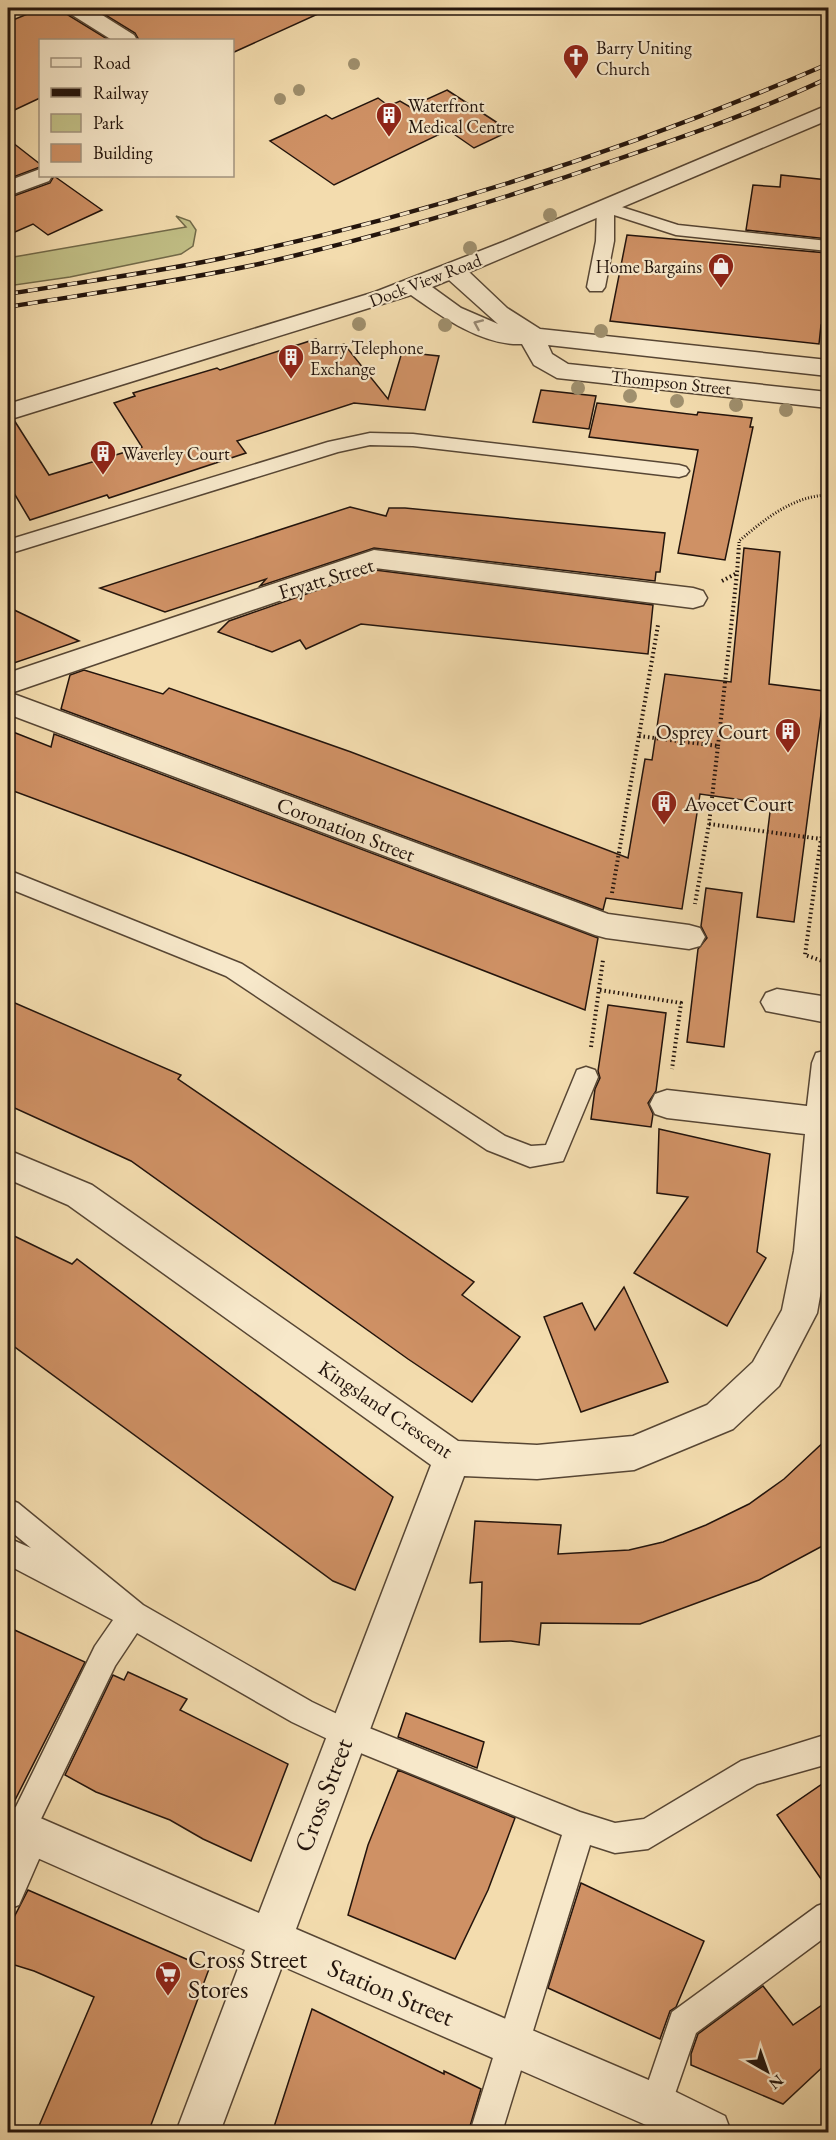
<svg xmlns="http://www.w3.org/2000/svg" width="836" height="2140" viewBox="0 0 836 2140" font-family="'EB Garamond',serif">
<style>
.green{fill:#c1bf86;stroke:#726a49;stroke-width:1.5}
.building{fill:#cf9165;stroke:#23140c;stroke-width:1.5}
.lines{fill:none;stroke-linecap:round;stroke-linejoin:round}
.lane-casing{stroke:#574634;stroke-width:3}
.street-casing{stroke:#574634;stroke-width:3}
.path-far1{stroke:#23140c;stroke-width:3;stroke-dasharray:1 2;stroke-linecap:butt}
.path{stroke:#23140c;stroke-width:4;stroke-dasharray:1.5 3;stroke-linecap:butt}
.lane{fill:#f7e8ca;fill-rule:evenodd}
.street{fill:#f7e8ca;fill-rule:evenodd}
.rail-casing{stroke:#23140c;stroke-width:4.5}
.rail{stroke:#f7e8ca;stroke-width:3;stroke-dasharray:10;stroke-linecap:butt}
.tree{fill:#9f8f6d}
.oneway{stroke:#988974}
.labels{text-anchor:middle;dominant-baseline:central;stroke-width:4.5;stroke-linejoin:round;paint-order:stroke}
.far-poi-label{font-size:18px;fill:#23140c;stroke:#f7e8ca;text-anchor:start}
.far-street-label{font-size:18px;fill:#23140c;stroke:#f7e8ca}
.street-label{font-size:21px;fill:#23140c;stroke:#f7e8ca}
.poi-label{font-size:21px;fill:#23140c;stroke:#f7e8ca;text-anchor:end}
.near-street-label{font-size:26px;fill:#23140c;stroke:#f7e8ca}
.near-poi-label{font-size:26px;fill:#23140c;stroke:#f7e8ca;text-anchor:start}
</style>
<rect width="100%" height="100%" fill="#f3dcae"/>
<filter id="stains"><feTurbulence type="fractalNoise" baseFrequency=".00333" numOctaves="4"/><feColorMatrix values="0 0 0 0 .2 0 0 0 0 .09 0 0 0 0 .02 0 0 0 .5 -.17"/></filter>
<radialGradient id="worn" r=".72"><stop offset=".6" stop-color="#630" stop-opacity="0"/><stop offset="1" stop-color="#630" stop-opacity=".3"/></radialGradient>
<path class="green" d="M176 216 190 221 196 230 193 246 181 254 70 277 8 286V258L186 227Z"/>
<g class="building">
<path d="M42 8H65L68 15 109 40H40V98L8 113V22Z"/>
<path d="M94 8H331L232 53V40H139L135 33Z"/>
<path d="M447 90 510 131 474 148 448 130 334 185 270 141 326 115 332 119 378 98 389 106 400 101 410 107Z"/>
<path d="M8 139 40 164V167L8 179Z"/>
<path d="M781 175 828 180V239L746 230 753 185 780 187Z"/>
<path d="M54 176 102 210 48 235 33 224 8 235V198L50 183Z"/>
<path d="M627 235 827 253 824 289H828V326L821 325 819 344 610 321Z"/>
<path d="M316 339 324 350 344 344 388 399 402 352 439 356 425 410 354 403 237 441 246 453 109 498 107 495 30 520 8 483V422L14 420 49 475 142 447 114 403 135 396 133 393 217 368 220 370Z"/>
<path d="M541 390 596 396 589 429 533 422Z"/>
<path d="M597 403 697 415 698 412 752 418 750 427H753L725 560 678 553 698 450 589 437Z"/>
<path d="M350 507 386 516 389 508H405L665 533 660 572H656L655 581 374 548 260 586 266 579 165 612 100 588Z"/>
<path d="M744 548 780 552 769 684 824 691 794 922 757 917 771 804 700 794 682 909 606 898 603 910 61 709 70 675 84 670 163 694 169 688 351 752 628 858 645 759 652 760 665 674 731 682Z"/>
<path d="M375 570 653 605 648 654 361 624 306 649 300 640 272 652 218 632 229 621Z"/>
<path d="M8 607 79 641 8 665Z"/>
<path d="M8 730 51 747 54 734 598 938 585 1010 186 855 8 789Z"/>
<path d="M706 888 742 893 724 1047 687 1042 698 949 707 938 701 926Z"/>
<path d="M8 1000 181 1075 178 1079 474 1282 462 1295 520 1337 472 1402 408 1359 131 1161 8 1105Z"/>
<path d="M608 1005 666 1013 656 1091 648 1103 653 1114 651 1127 591 1119 595 1089 600 1078 598 1071Z"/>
<path d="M659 1129 770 1154 757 1252 766 1258 727 1326 634 1273 688 1197 657 1193Z"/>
<path d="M8 1233 72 1264 77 1259 393 1497 355 1590 333 1581 8 1342Z"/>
<path d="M624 1287 668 1382 581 1412 544 1317 582 1303 595 1330Z"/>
<path d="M828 1438V1543L759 1580 640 1624 541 1623 539 1645 511 1641 480 1642 482 1582 470 1583 475 1521 561 1525 558 1554 629 1550 663 1542 706 1525 749 1504 784 1479Z"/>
<path d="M8 1627 85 1662 13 1804 8 1802Z"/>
<path d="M128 1672 187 1699 180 1710 288 1764 251 1861 203 1839 170 1820 96 1792 65 1775 113 1675 124 1680Z"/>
<path d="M406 1713 484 1742 477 1768 398 1737Z"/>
<path d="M398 1770 515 1818 488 1890 455 1959 348 1915 368 1845Z"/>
<path d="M828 1780V1889L777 1815Z"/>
<path d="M581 1883 704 1941 676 2007 670 2011 660 2039 548 1988Z"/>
<path d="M28 1890 209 1969 148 2133H36L94 1997 34 1971 8 1963V1929Z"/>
<path d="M763 1986 793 2025 828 2001V2062L783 2104 691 2065V2054L698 2034Z"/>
<path d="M312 2009 444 2074V2071L481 2089 468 2133H272Z"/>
</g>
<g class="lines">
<g class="lane-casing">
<g id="lane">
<path d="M606 202 678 225 828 241V251L676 235 614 215V241L605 287 602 291H590L587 287 596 241 597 207 600 203Z"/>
<path d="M370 433 413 434 679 465 686 467 689 471 686 475 679 477 413 446 370 445 338 452 8 554V540L328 442Z"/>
<path d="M8 870 242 964 505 1136 531 1146 546 1145 577 1070 586 1067 595 1070 598 1077 563 1161 530 1167 487 1150 226 976 8 888Z"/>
<path d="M8 1499 18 1503 143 1605 312 1702 354 1722 580 1812 615 1823 644 1819 741 1761 828 1734V1764L757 1784 648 1849 615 1853 590 1845 502 2132H470L562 1835 336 1743 292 1722 137 1633 115 1666 39 1823 45 1825 49 1836 19 1905 8 1909V1860L16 1842 9 1840 8 1823 95 1646 113 1620 8 1565V1538L31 1548 8 1529Z"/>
<path d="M828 1902V1935L696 2033 667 2117 656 2122 645 2117 640 2106 672 2012 817 1906Z"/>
</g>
</g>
<g class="street-casing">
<g id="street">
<path d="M67 8H91L134 35 137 40H112L69 13Z"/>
<path d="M828 105V120L469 272 507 308 540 329 828 360V376L548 345 552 354 568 364 828 392V408L557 378 534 365 522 344C483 346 442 317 411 295L8 420V404L375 292 503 242ZM449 280 498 324 461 308 432 287Z"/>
<path d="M40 169V176H52L49 181 8 196V181Z"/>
<path d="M374 550 693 588 703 591 707 598 703 605 693 608 375 568 11 693 608 914 689 925 700 928 705 937 700 946 689 949 606 938 595 935 8 714V673Z"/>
<path d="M777 989 828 997V1023L766 1011 761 1002 766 993Z"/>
<path d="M828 1050V1251L817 1313 779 1386 733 1429 634 1470 537 1479 464 1476 296 1929 672 2090 725 2116 731 2132H662L282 1966 220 2132H176L245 1950 8 1845V1804L259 1913 431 1465 68 1205 8 1179V1150L92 1185 458 1441 537 1445 633 1436 707 1405 753 1362 782 1310 794 1251 805 1134 667 1118 655 1114 650 1104 655 1094 667 1090 807 1106 812 1063 816 1053Z"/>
</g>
</g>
<path class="path-far1" d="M739 546V541C765 519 793 496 828 495"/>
<g class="path">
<path d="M722 581 737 573 739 545"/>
<path d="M639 736 718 746 709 824 695 904"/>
<path d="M718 746 737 573"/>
<path d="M828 820 821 839 805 955 828 963"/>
<path d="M709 824 821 839"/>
<path d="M612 893 658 625"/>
<path d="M600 990 681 1003 672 1069"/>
<path d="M591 1047 603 960"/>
</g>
<use href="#lane" class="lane"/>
<use href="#street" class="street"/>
<g class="rail-casing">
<g id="rail">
<path d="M8 294C80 282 152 273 223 258 431 214 633 148 828 64"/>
<path d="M8 307C92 293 176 282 259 264 382 236 502 200 621 158 691 134 761 110 828 78"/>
</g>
</g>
<use href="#rail" class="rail"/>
</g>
<g class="tree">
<circle cx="354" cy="64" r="6"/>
<circle cx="299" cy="90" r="6"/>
<circle cx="280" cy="99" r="6"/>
<circle cx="550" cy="215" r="7"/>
<circle cx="470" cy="248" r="7"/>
<circle cx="359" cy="324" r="7"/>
<circle cx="445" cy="325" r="7"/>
<circle cx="601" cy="331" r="7"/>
<circle cx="578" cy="388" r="7"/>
<circle cx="630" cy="396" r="7"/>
<circle cx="677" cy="401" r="7"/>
<circle cx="736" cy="405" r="7"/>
<circle cx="786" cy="410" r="7"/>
</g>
<defs><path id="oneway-chevron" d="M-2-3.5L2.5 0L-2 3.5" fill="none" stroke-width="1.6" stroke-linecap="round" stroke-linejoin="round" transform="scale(1.5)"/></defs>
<use class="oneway" href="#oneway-chevron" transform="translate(478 324) rotate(-156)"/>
<defs>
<g id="church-pin" transform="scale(1.35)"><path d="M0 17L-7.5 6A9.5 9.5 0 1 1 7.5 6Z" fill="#8f2418" stroke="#f7e8ca"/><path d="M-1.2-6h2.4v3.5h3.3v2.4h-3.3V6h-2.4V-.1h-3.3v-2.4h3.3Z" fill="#fff"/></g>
<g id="building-pin" transform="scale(1.35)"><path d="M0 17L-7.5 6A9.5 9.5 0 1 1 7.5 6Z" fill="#8f2418" stroke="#f7e8ca"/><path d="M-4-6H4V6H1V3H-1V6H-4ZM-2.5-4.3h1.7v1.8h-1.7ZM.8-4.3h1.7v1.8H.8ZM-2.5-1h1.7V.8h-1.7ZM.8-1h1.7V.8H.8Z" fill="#fff"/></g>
<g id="shop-pin" transform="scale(1.35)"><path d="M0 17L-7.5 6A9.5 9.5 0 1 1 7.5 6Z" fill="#8f2418" stroke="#f7e8ca"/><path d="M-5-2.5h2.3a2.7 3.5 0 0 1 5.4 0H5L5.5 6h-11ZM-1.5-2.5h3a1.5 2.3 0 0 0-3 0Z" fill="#fff"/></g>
<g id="supermarket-pin" transform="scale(1.35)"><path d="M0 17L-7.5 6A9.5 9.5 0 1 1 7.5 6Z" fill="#8f2418" stroke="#f7e8ca"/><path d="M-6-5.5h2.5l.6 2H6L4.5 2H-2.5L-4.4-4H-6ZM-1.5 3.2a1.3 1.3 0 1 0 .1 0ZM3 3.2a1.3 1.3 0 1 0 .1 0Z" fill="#fff"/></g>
</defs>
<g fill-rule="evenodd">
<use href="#church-pin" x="576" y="57"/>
<use href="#building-pin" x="389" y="115"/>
<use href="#shop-pin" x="721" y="266"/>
<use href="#building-pin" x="291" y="357"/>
<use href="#building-pin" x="103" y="453"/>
<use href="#building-pin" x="788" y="731"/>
<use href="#building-pin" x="664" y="803"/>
<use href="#supermarket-pin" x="168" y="1974"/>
</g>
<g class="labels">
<g class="far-poi-label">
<text x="596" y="47">Barry Uniting<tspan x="596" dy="21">Church</tspan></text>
<text x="408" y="105">Waterfront<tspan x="408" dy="21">Medical Centre</tspan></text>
<text x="702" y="266" text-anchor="end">Home Bargains</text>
<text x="310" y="347">Barry Telephone<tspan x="310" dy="21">Exchange</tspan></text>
<text x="122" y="453">Waverley Court</text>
</g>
<g class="far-street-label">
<text transform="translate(425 280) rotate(-21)">Dock View Road</text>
<text transform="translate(671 382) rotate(6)">Thompson Street</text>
</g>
<g class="street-label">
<text transform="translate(326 578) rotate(-17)">Fryatt Street</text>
<text transform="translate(346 829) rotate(21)">Coronation Street</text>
<text transform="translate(386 1409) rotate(34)">Kingsland Crescent</text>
</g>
<g class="poi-label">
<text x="768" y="731">Osprey Court</text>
<text x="684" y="803" text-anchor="start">Avocet Court</text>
</g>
<g class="near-street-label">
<text transform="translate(323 1795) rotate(-69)">Cross Street</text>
<text transform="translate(391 1992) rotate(23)">Station Street</text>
</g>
<g class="near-poi-label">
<text x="188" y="1959">Cross Street<tspan x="188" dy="30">Stores</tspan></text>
</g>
</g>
<rect width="836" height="2140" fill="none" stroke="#f3dcae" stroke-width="30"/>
<rect x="9" y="9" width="818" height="2122" fill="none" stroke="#23140c" stroke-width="3"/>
<rect x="15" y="15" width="806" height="2110" fill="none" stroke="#23140c" stroke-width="1.5"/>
<rect x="39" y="39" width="195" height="138" fill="#f7e8ca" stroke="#a2937e" stroke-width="1.5"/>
<rect x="51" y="58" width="30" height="9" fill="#f7e8ca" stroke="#a2937e" stroke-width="1.5"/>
<text x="93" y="69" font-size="18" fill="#23140c">Road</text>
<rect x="51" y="88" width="30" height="9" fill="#23140c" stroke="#a2937e" stroke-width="1.5"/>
<text x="93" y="99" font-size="18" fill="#23140c">Railway</text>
<rect x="51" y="114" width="30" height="18" fill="#c1bf86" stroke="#a2937e" stroke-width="1.5"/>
<text x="93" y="129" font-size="18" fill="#23140c">Park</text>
<rect x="51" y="144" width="30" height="18" fill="#cf9165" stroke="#a2937e" stroke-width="1.5"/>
<text x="93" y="159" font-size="18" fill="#23140c">Building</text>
<g transform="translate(767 2071) rotate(140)" stroke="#f7e8ca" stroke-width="4.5" paint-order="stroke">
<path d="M0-4.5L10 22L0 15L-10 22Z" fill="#23140c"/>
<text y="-9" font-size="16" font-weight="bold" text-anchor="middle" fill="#23140c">N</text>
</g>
<rect width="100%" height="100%" filter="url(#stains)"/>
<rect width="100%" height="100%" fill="url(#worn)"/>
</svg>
